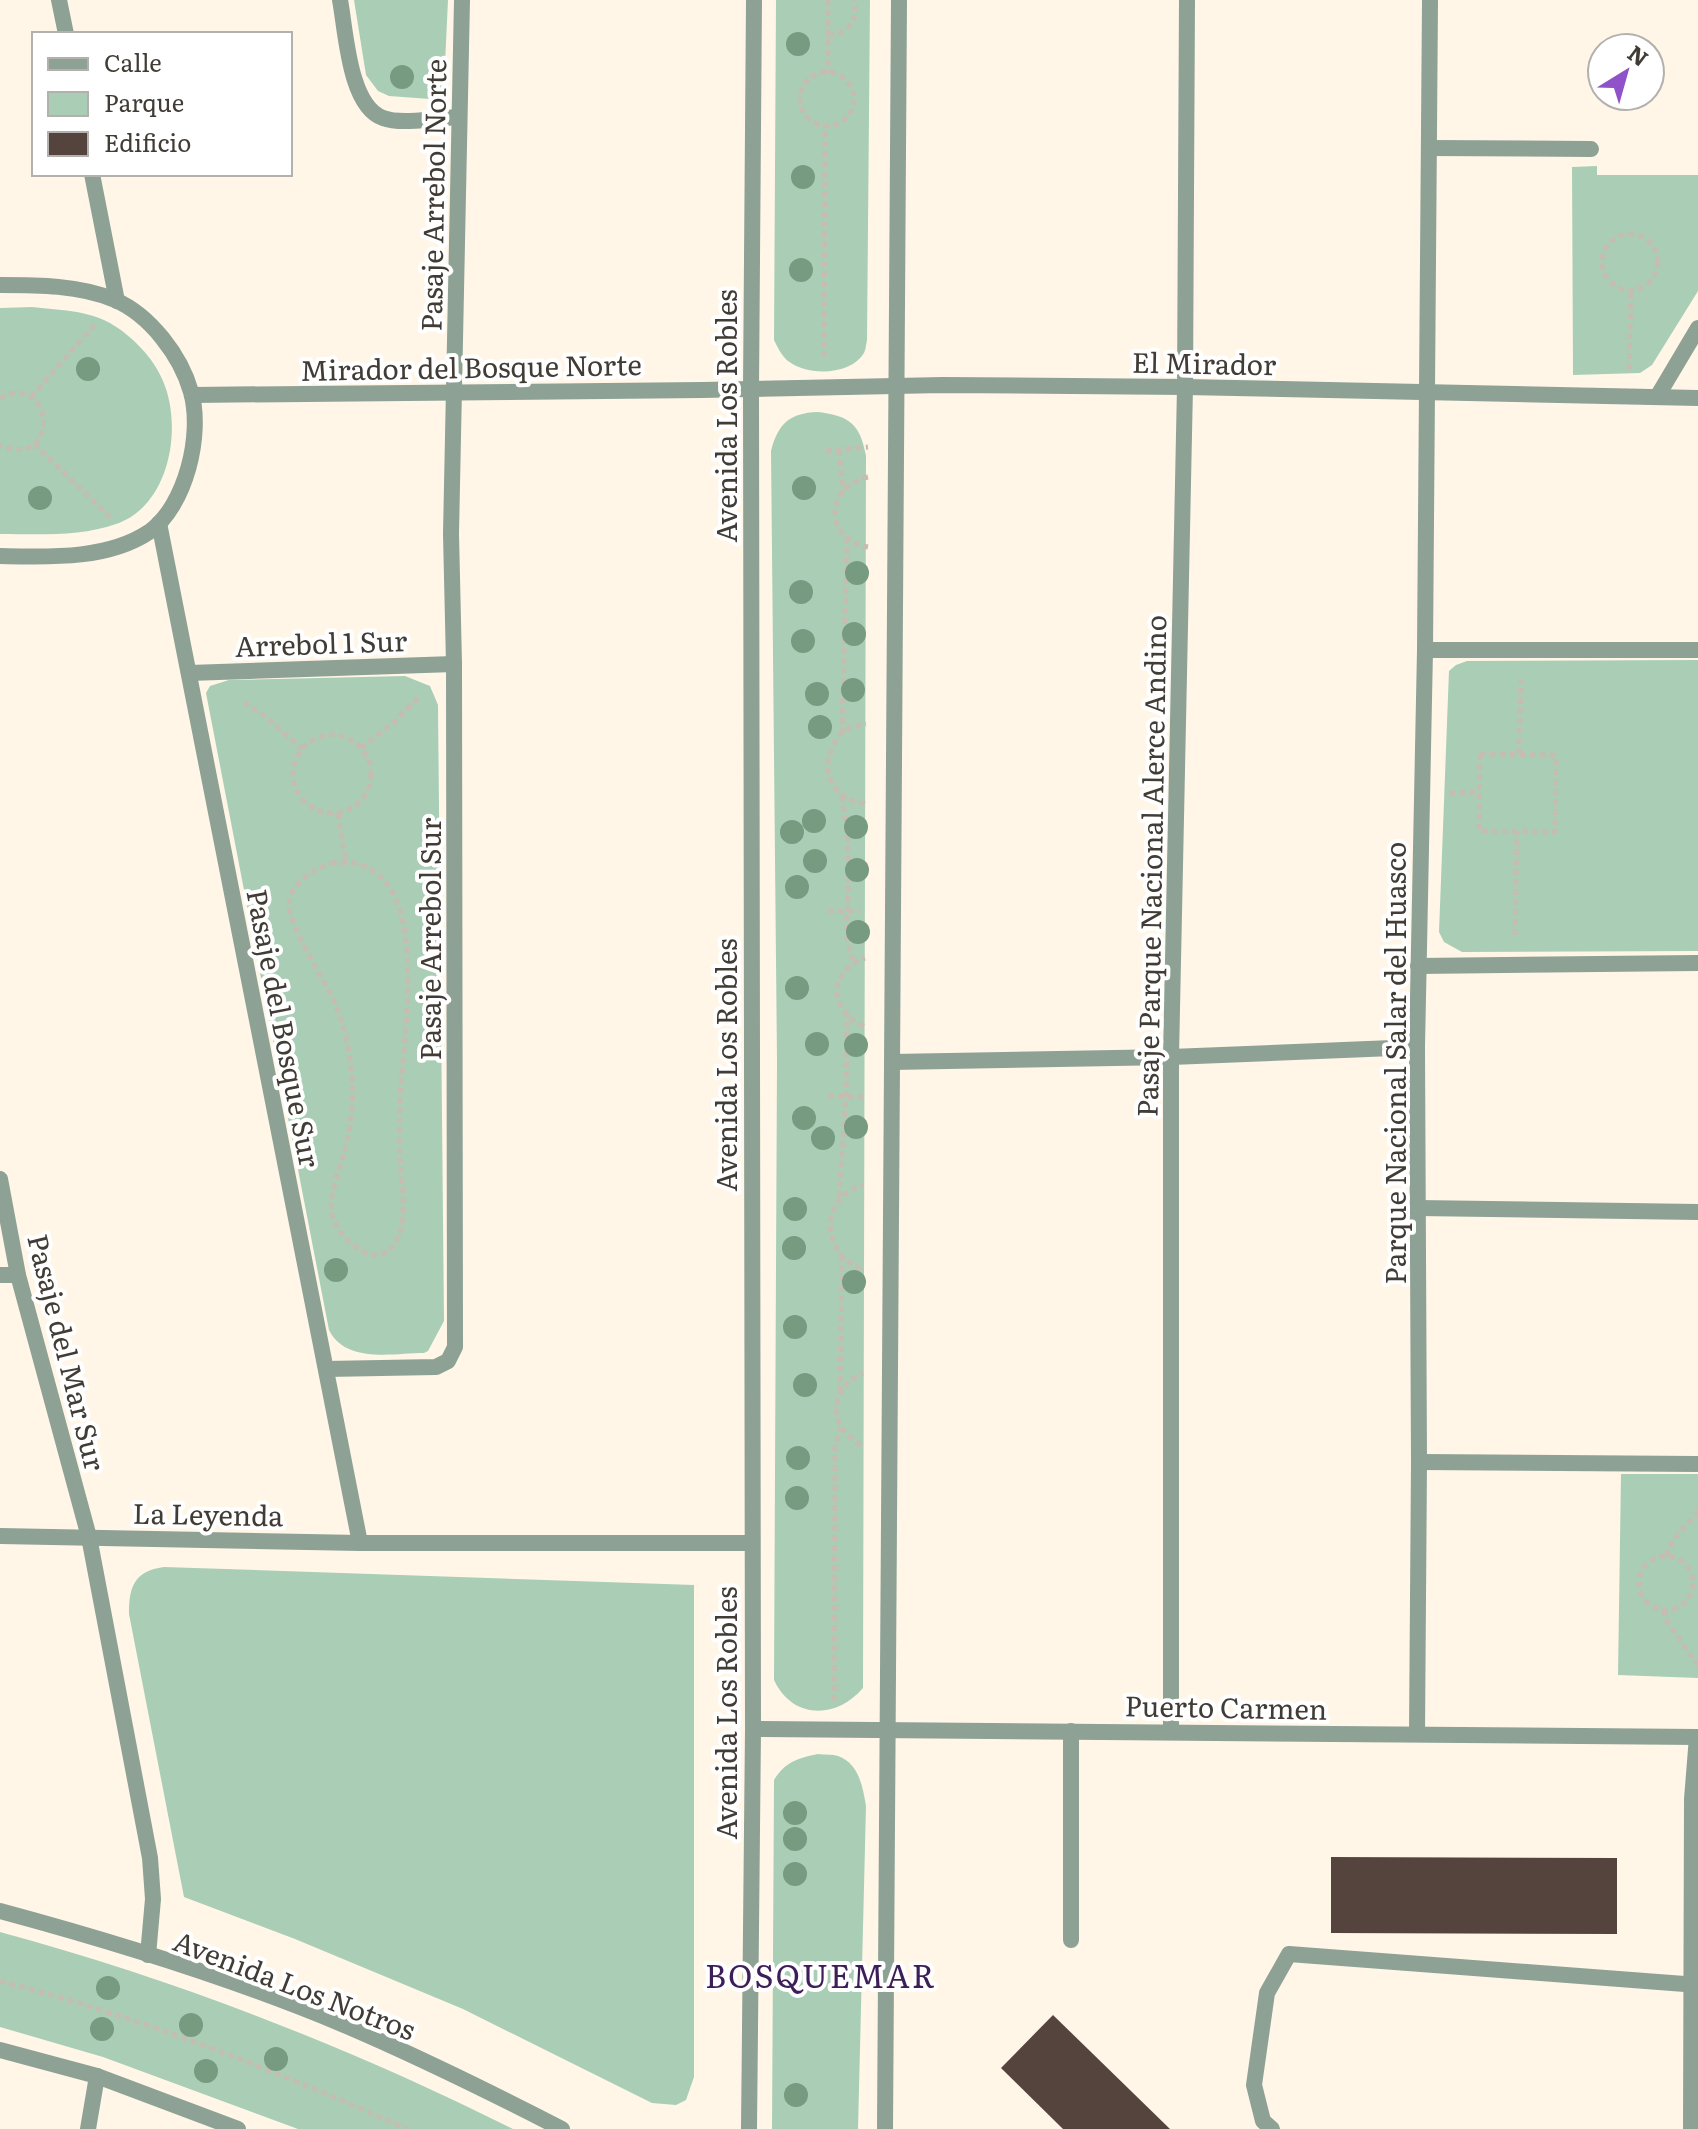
<svg xmlns="http://www.w3.org/2000/svg" width="1698" height="2129" viewBox="0 0 1698 2129" font-family="Literata,serif">
<style>
.green{fill:#a9ceb5}
.building{fill:#55433e}
.lines{fill:none;stroke-linecap:round;stroke-linejoin:round}
.path{stroke:#c4bdb0;stroke-width:5;stroke-dasharray:6 4;stroke-linecap:butt}
.service{stroke:#8ea195;stroke-width:16}
.minor{stroke:#8ea195;stroke-width:16}
.tertiary{stroke:#8ea195;stroke-width:16}
.tree{fill:#769b81}
.labels{text-anchor:middle;dominant-baseline:central;stroke-width:8;stroke-linejoin:round;paint-order:stroke}
.street-label{font-size:28px;fill:#413c35;stroke:#fff}
.quarter-label{font-size:32px;letter-spacing:2px;fill:#3c1f58;stroke:#fff}
</style>
<rect width="100%" height="100%" fill="#fff6e7"/>
<g class="green">
<path d="M354 0H448L444 85 430 99 389 96 378 91 366 75Z"/>
<path d="M776 0H870L867 340C866 344 866 349 864 353 850 376 807 376 788 361 781 355 778 348 774 340Z"/>
<path d="M1597 166V175H1698V291L1652 365 1640 373 1573 375 1572 167Z"/>
<path d="M32 307C57 310 87 310 110 323 131 335 154 358 163 381 183 427 170 506 116 524 80 537 37 534 0 534V308Z"/>
<path d="M818 412C849 416 860 423 866 456L863 1688C836 1720 792 1719 774 1680L777 1062 771 451C778 424 789 413 818 412Z"/>
<path d="M1698 660V951L1462 952 1444 942 1439 932 1449 671 1456 665 1467 661Z"/>
<path d="M405 676 430 686 438 705 444 1321 428 1351 424 1353C393 1353 346 1364 329 1330L206 693 210 686 229 680Z"/>
<path d="M1621 1474H1698V1678L1618 1675Z"/>
<path d="M164 1567 694 1585V2077L686 2100 676 2105 652 2103 463 2009 295 1939 184 1897 129 1614C129 1587 134 1571 164 1567Z"/>
<path d="M818 1754C824 1755 833 1754 838 1756 859 1763 863 1788 866 1806L858 2129H772L774 1780C785 1762 798 1758 818 1754Z"/>
<path d="M0 1932C177 1980 349 2047 513 2129H298L103 2057 0 2027Z"/>
</g>
<g class="building">
<path d="M1331 1857 1617 1858V1934L1331 1933Z"/>
<path d="M1053 2015 1170 2129H1063L1001 2068Z"/>
</g>
<g class="lines">
<g class="path">
<path d="M828 0V73"/>
<path d="M828 35C848 34 859 20 854 0"/>
<circle cx="827" cy="99" r="27"/>
<circle cx="1630" cy="262" r="28"/>
<path d="M824 357 825 126"/>
<path d="M1629 369 1631 290"/>
<path d="M31 397 97 322"/>
<path d="M0 398C55 370 61 472 0 445"/>
<path d="M34 444 110 517"/>
<path d="M839 450 843 491"/>
<path d="M826 451 868 447"/>
<path d="M868 477C825 486 823 539 868 547"/>
<path d="M244 702 266 717 302 749"/>
<path d="M842 734 847 539"/>
<circle cx="332" cy="774" r="39"/>
<path d="M361 748 393 723 420 696"/>
<path d="M1480 754 1556 755 1555 832 1479 831Z"/>
<path d="M1519 754 1521 679"/>
<path d="M1449 793 1480 792"/>
<path d="M841 796C849 827 849 863 848 895 848 922 843 935 854 962"/>
<path d="M865 804C837 799 819 777 832 749 835 741 839 734 847 729 853 726 860 725 866 724"/>
<path d="M338 813 346 862"/>
<path d="M331 863C341 863 352 861 361 865 433 889 401 1045 400 1102 400 1120 399 1139 400 1157 401 1181 414 1249 378 1255 369 1256 363 1252 356 1247 315 1216 335 1188 345 1149 351 1125 354 1101 352 1077 350 1053 345 1028 336 1006 326 981 286 923 289 902 293 881 313 870 331 863Z"/>
<path d="M828 911H860"/>
<path d="M1515 935 1517 832"/>
<path d="M864 1026C848 1020 839 1007 836 991 839 976 849 963 865 958"/>
<path d="M828 1096 863 1097"/>
<path d="M839 1197 846 1096 847 1014"/>
<path d="M861 1269C821 1253 819 1197 863 1185"/>
<path d="M840 1392 842 1258"/>
<path d="M861 1445C828 1427 828 1389 863 1373"/>
<path d="M1666 1556 1673 1540 1698 1512"/>
<circle cx="1666" cy="1583" r="27"/>
<path d="M1664 1610 1666 1620 1698 1665"/>
<path d="M834 1701 835 1446 841 1427"/>
<path d="M0 1981C140 2017 275 2070 407 2129"/>
</g>
<g class="service">
<path d="M1272 2129 1263 2121 1254 2085 1267 1993 1289 1954 1698 1985"/>
<path d="M1691 2129 1692 1799 1697 1737"/>
</g>
<g class="minor">
<path d="M59 0 66 34"/>
<path d="M340 0C346 32 349 106 383 118 401 125 439 118 458 117"/>
<path d="M1429 148 1591 149"/>
<path d="M92 174 117 301"/>
<path d="M0 285C37 285 80 285 115 300 150 315 181 356 191 392 203 434 186 506 149 532 107 560 48 557 0 556"/>
<path d="M192 395 702 390 943 385 1185 387 1698 398"/>
<path d="M1657 397 1698 328"/>
<path d="M159 523 360 1543"/>
<path d="M1425 650H1698"/>
<path d="M189 673 454 664"/>
<path d="M1418 966 1698 963"/>
<path d="M892 1062 1171 1057 1417 1047"/>
<path d="M0 1179 18 1275 89 1537 150 1858 153 1899 148 1955"/>
<path d="M1418 1208 1698 1212"/>
<path d="M0 1275H18"/>
<path d="M326 1369 436 1367 448 1361 455 1347 454 664 451 534 462 0"/>
<path d="M1419 1462 1698 1464"/>
<path d="M0 1536 360 1543H751"/>
<path d="M1071 1731V1940"/>
<path d="M1171 1732V1057L1185 387 1187 0"/>
<path d="M1417 1734 1419 1462 1417 1047 1425 650 1430 0"/>
<path d="M88 2129 97 2076"/>
</g>
<g class="tertiary">
<path d="M753 1729 1698 1737"/>
<path d="M0 1911C115 1942 232 1978 342 2024 417 2056 490 2092 562 2129"/>
<path d="M0 2050 97 2076 238 2129"/>
<path d="M749 2129 753 1729 751 389 754 0"/>
<path d="M885 2129 899 0"/>
</g>
</g>
<g class="tree">
<circle cx="798" cy="44" r="12"/>
<circle cx="402" cy="77" r="12"/>
<circle cx="803" cy="177" r="12"/>
<circle cx="801" cy="270" r="12"/>
<circle cx="88" cy="369" r="12"/>
<circle cx="804" cy="488" r="12"/>
<circle cx="40" cy="498" r="12"/>
<circle cx="857" cy="573" r="12"/>
<circle cx="801" cy="592" r="12"/>
<circle cx="854" cy="634" r="12"/>
<circle cx="803" cy="641" r="12"/>
<circle cx="853" cy="690" r="12"/>
<circle cx="817" cy="694" r="12"/>
<circle cx="820" cy="727" r="12"/>
<circle cx="814" cy="821" r="12"/>
<circle cx="856" cy="827" r="12"/>
<circle cx="792" cy="832" r="12"/>
<circle cx="815" cy="861" r="12"/>
<circle cx="857" cy="870" r="12"/>
<circle cx="797" cy="887" r="12"/>
<circle cx="858" cy="932" r="12"/>
<circle cx="797" cy="988" r="12"/>
<circle cx="817" cy="1044" r="12"/>
<circle cx="856" cy="1045" r="12"/>
<circle cx="804" cy="1118" r="12"/>
<circle cx="856" cy="1127" r="12"/>
<circle cx="823" cy="1138" r="12"/>
<circle cx="795" cy="1209" r="12"/>
<circle cx="794" cy="1248" r="12"/>
<circle cx="336" cy="1270" r="12"/>
<circle cx="854" cy="1282" r="12"/>
<circle cx="795" cy="1327" r="12"/>
<circle cx="805" cy="1385" r="12"/>
<circle cx="798" cy="1458" r="12"/>
<circle cx="797" cy="1498" r="12"/>
<circle cx="795" cy="1813" r="12"/>
<circle cx="795" cy="1839" r="12"/>
<circle cx="795" cy="1874" r="12"/>
<circle cx="108" cy="1988" r="12"/>
<circle cx="191" cy="2025" r="12"/>
<circle cx="102" cy="2029" r="12"/>
<circle cx="276" cy="2059" r="12"/>
<circle cx="206" cy="2071" r="12"/>
<circle cx="796" cy="2095" r="12"/>
</g>
<g class="labels">
<g class="street-label">
<text transform="translate(432 195) rotate(-89)">Pasaje Arrebol Norte</text>
<text transform="translate(1204 362) rotate(1)">El Mirador</text>
<text transform="translate(471 366) rotate(-1)">Mirador del Bosque Norte</text>
<text transform="translate(725 416) rotate(-90)">Avenida Los Robles</text>
<text transform="translate(321 642) rotate(-2)">Arrebol 1 Sur</text>
<text transform="translate(1150 866) rotate(-89)">Pasaje Parque Nacional Alerce Andino</text>
<text transform="translate(429 939) rotate(-90)">Pasaje Arrebol Sur</text>
<text transform="translate(285 1028) rotate(79)">Pasaje del Bosque Sur</text>
<text transform="translate(1394 1063) rotate(-90)">Parque Nacional Salar del Huasco</text>
<text transform="translate(725 1065) rotate(-90)">Avenida Los Robles</text>
<text transform="translate(68 1352) rotate(76)">Pasaje del Mar Sur</text>
<text transform="translate(208 1513) rotate(1)">La Leyenda</text>
<text transform="translate(1226 1706) rotate(1)">Puerto Carmen</text>
<text transform="translate(725 1713) rotate(-90)">Avenida Los Robles</text>
<text transform="translate(295 1984) rotate(21)">Avenida Los Notros</text>
</g>
<g class="quarter-label">
<text x="821" y="1974">BOSQUEMAR</text>
</g>
</g>
<rect x="32" y="32" width="260" height="144" fill="#ffffff" stroke="#b3b1ae" stroke-width="2"/>
<rect x="48" y="58" width="40" height="12" fill="#8ea195" stroke="#b3b1ae" stroke-width="2"/>
<text x="104" y="72" font-size="24" fill="#413c35">Calle</text>
<rect x="48" y="92" width="40" height="24" fill="#a9ceb5" stroke="#b3b1ae" stroke-width="2"/>
<text x="104" y="112" font-size="24" fill="#413c35">Parque</text>
<rect x="48" y="132" width="40" height="24" fill="#55433e" stroke="#b3b1ae" stroke-width="2"/>
<text x="104" y="152" font-size="24" fill="#413c35">Edificio</text>
<g transform="translate(1626 72) rotate(37)"><circle r="38" fill="#ffffff" stroke="#b3b1ae" stroke-width="2"/>
<path d="M0-6L14 30L0 20L-14 30Z" fill="#8f52c9"/>
<text y="-12" font-size="22" font-weight="bold" text-anchor="middle" fill="#413c35">N</text>
</g>
</svg>
